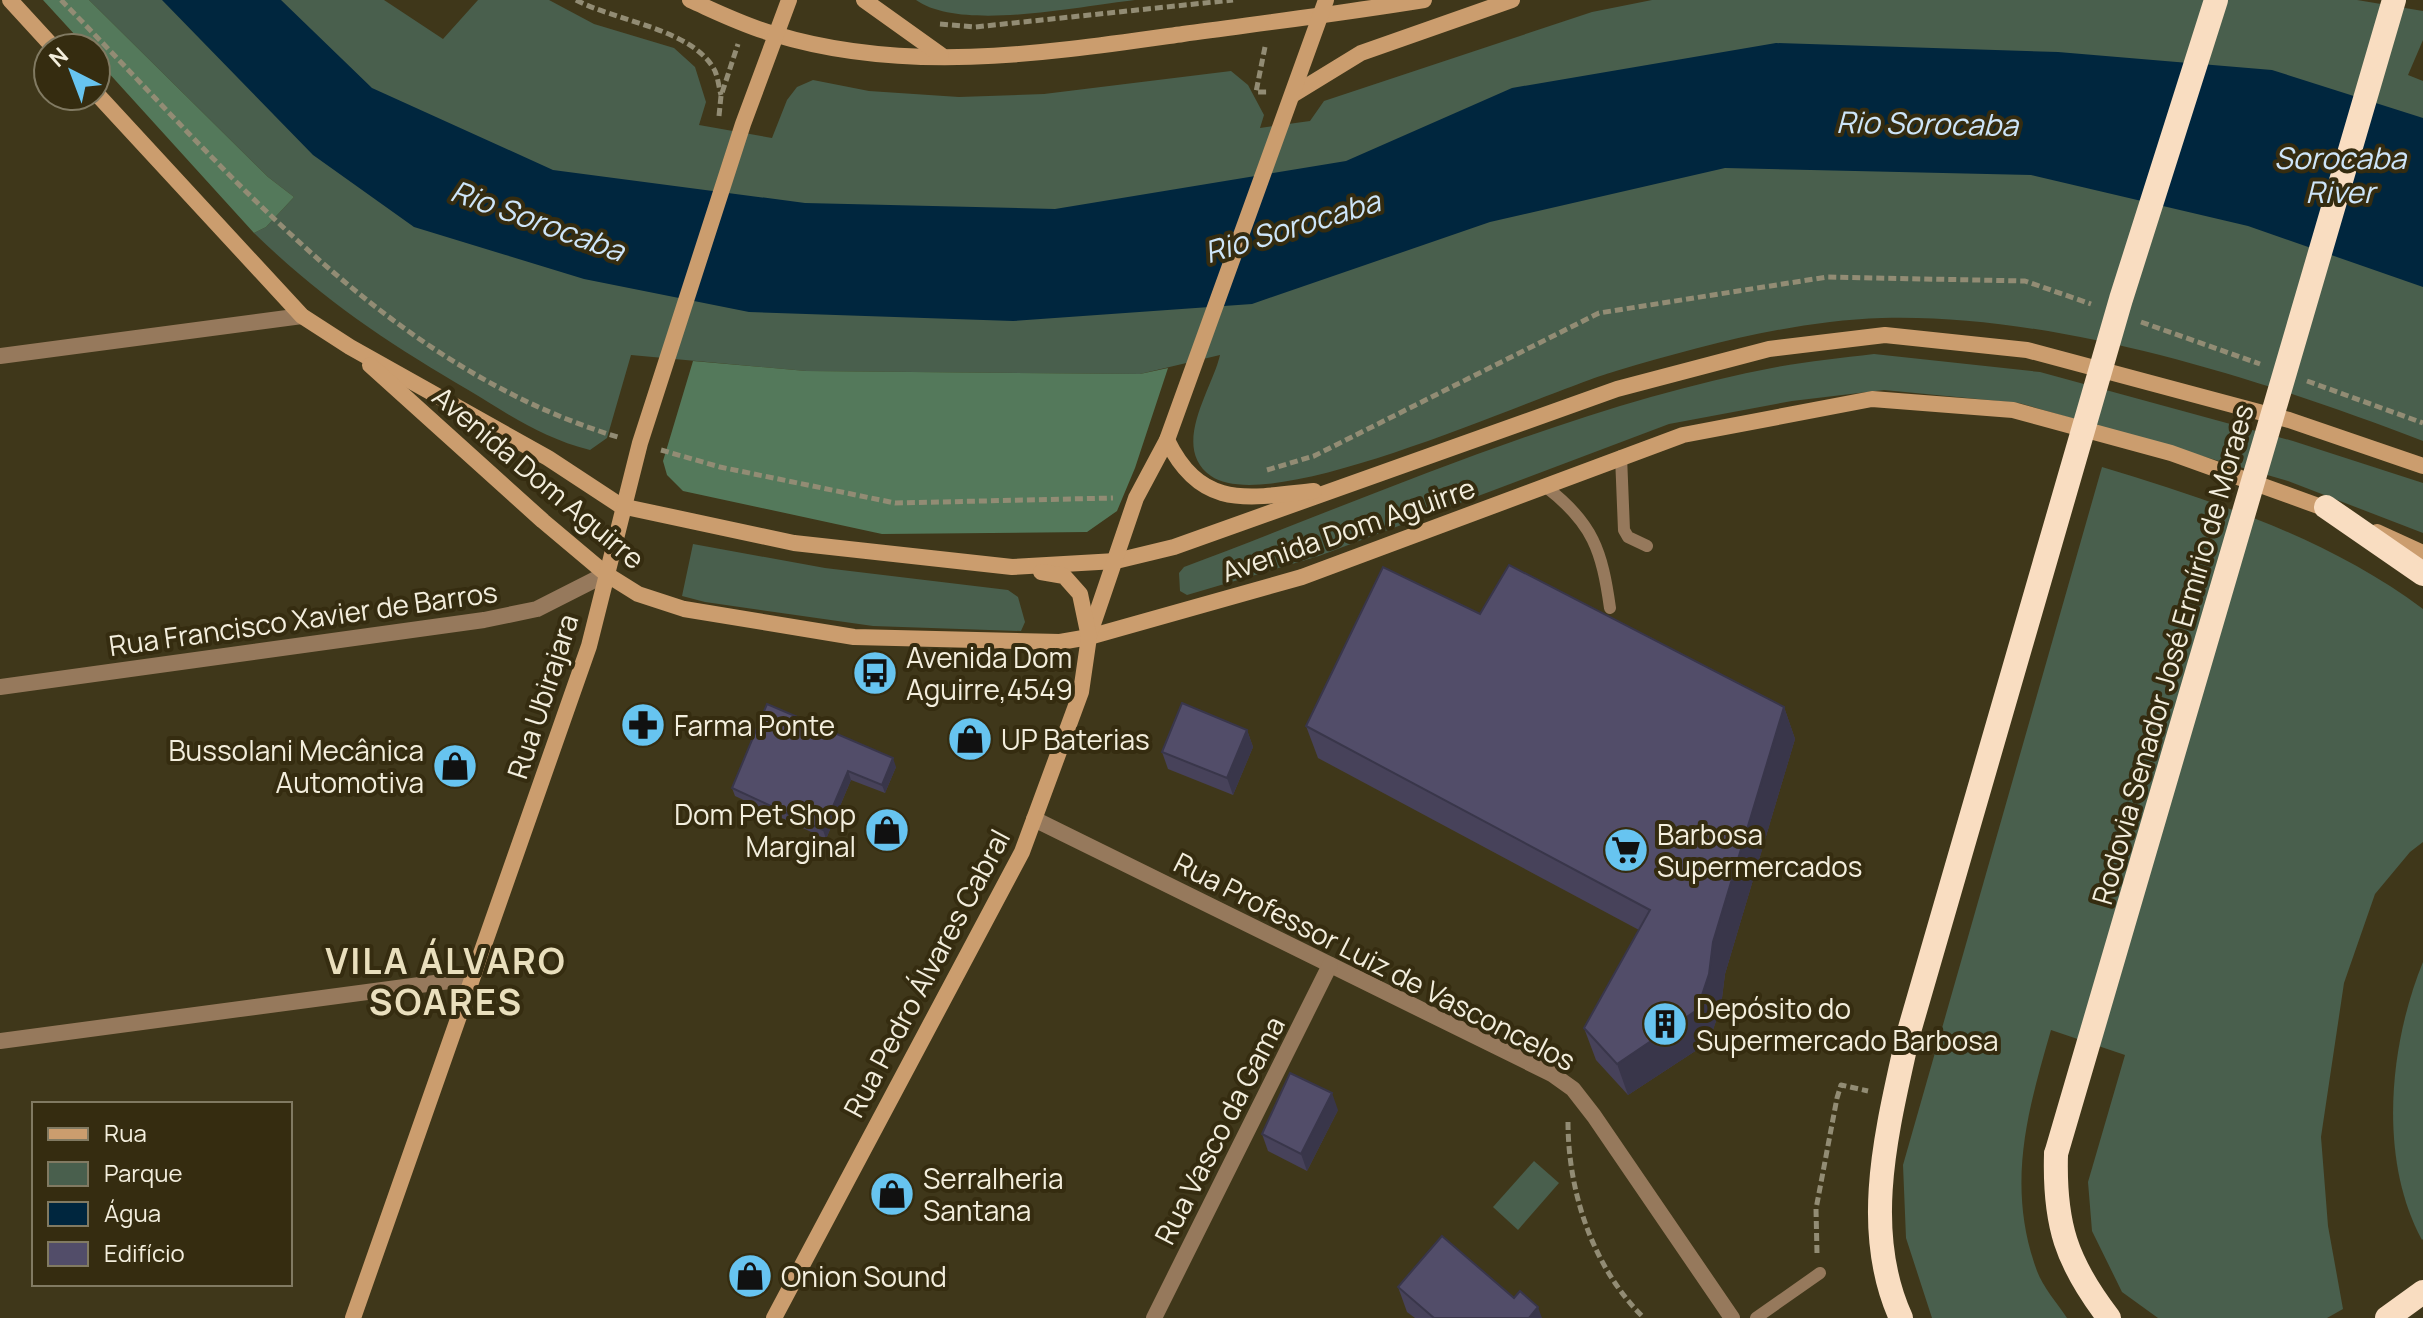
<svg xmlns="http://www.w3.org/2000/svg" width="2423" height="1318" viewBox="0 0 2423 1318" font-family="Manrope,sans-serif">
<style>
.green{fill:#495f4d}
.forest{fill:#54795b}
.water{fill:#00263e}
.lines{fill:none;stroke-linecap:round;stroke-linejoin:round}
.path{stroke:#928c74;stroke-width:5;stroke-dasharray:8 4;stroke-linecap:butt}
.lane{stroke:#96795c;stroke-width:12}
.street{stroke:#96795c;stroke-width:16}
.secondary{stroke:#cb9d6e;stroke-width:16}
.highway{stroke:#f9ddc1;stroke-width:24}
.highway-bridge{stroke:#f9ddc1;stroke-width:24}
.wall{fill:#47425a}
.shaded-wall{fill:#39364a}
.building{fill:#524d69;stroke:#39364a;stroke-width:2}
.labels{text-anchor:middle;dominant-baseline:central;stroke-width:8;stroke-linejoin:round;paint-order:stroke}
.street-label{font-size:28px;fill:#f3eedd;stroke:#352c10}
.poi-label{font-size:28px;fill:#f3eedd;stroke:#352c10;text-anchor:start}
.water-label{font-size:30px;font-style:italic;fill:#cde5f9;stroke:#352c10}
.district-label{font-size:36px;font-weight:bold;letter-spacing:2px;fill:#e9dfbd;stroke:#352c10}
</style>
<rect width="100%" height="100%" fill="#3f371a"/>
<g class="green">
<path d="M89 0H384L443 39 478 0H549L594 24 674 48 695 67 706 102 699 125 772 138 787 100 797 87 813 80 869 91 959 97 1044 94 1231 71 1248 85 1264 115 1260 128 1310 121 1324 101 1592 12 1652 0H2357L2423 11V40L2408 75 2423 81V441C2261 379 2056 313 1882 318 1792 321 1701 346 1616 371 1540 393 1273 519 1211 476 1170 447 1212 390 1220 355L1140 374 806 371 631 355 607 438 590 450C543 438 511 416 470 391 388 343 323 300 254 233L266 227 294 197 268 177Z"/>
<path d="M916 0H1135C1079 6 961 32 916 0Z"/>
<path d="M1874 354 2040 372 2293 441 2423 483V533L2288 481 2019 403 1884 390 1792 401 1669 424 1319 556 1187 595 1180 591 1179 573 1184 567C1373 496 1579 404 1777 367 1809 361 1842 358 1874 354Z"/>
<path d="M2102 467C2214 501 2328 538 2423 609V842L2410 852 2375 894 2344 983 2321 1137 2328 1226 2343 1309 2327 1318H2158L2122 1292 2092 1231 2088 1182 2125 1055 2051 1030C2027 1113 2006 1186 2037 1271 2043 1287 2057 1303 2067 1318H1932L1906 1238 1903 1165Z"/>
<path d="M693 544 825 568 1008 590 1018 597 1025 622 1021 631 873 626 705 602 682 596Z"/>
<path d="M2423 962V1239L2422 1240C2378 1159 2389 1045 2423 962Z"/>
<path d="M1534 1161 1559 1183 1518 1230 1493 1207Z"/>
</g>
<g class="forest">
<path d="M43 0H89L268 177 294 197 266 227 254 233 96 59V48H87Z"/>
<path d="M693 361 806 371 1140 374 1168 368 1135 468 1117 511 1087 532 882 534 683 491 667 475 663 461Z"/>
</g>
<path class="water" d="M162 0H281L372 88 553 170 805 203 1055 209 1346 161 1512 88 1776 43 2058 52 2272 70 2423 118V287L2248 226 2031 175 1725 168 1490 222 1252 304 1013 321 749 312 584 279 414 227 313 155Z"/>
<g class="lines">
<g class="path">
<path d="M61 0C228 170 384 367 621 438"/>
<path d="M576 0C615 21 694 29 715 71 718 78 719 88 721 95"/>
<path d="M940 24 975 27 1233 0"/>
<path d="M1265 47 1256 92H1269"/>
<path d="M719 116 721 96 738 44"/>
<path d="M2141 322 2260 364"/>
<path d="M2307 381 2423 423"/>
<path d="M661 450 720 467 895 503 1113 498"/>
<path d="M1267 470 1314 456 1599 313 1827 277 2025 281 2091 304"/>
<path d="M1568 1122C1568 1192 1593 1268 1644 1318"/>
<path d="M1817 1253 1816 1209 1837 1098 1841 1085 1868 1091"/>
</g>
<g class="lane">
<path d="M1621 456 1624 530 1628 537 1647 546"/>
<path d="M1546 487C1593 523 1602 551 1610 608"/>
<path d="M1756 1318 1820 1273"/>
</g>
<g class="street">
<path d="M0 356 302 316"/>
<path d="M0 687 484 620 537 609 606 574"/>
<path d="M1034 819 1552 1074 1573 1089 1594 1116 1732 1318"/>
<path d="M0 1041 472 978"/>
<path d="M1154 1318 1330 965"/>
</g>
<g class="secondary">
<path d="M10 0 54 48"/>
<path d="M690 0C717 12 745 26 774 34 908 75 1048 53 1183 34 1263 23 1344 13 1424 0"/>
<path d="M864 0 941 55"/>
<path d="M96 93 302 316 350 347 548 458 621 506 794 543 1012 567 1116 561 1174 547 1617 389 1769 349 1885 335 2027 350 2289 420 2423 466"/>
<path d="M1294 94 1361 53 1512 0"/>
<path d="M370 365 543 521 606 574 638 594 684 609 854 637 1060 642 1089 637 1302 577 1683 435 1872 399 2013 410 2171 453 2335 512"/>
<path d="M1167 440C1201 510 1247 498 1314 491"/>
<path d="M2377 532 2423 553"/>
<path d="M1089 636 1136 498 1167 440 1326 0"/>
<path d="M353 1318 589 646 640 443 743 124 789 0"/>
<path d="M774 1318 1022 852 1081 692 1089 637 1080 594 1064 576 1041 572"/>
</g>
<g class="highway">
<path d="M2326 507 2423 574"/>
<path d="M2056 1154C2054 1224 2066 1262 2109 1318"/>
<path d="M1901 1318C1860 1228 1888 1127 1908 1035"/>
<path d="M2387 1318 2423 1292"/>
</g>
<g class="highway-bridge">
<path d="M1908 1035 2121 299 2216 0"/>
<path d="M2056 1154 2394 0"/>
</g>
</g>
<g class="wall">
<path d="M1480 614 1784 707 1795 739 1725 974 1721 1006 1709 1042 1628 1095 1596 1060 1584 1028 1639 930 1318 758 1306 726Z"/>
<path d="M767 704 896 767 885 793 851 780 826 839 735 796 732 788Z"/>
<path d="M1247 730 1253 747 1233 795 1168 769 1162 752Z"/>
<path d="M1338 1110 1307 1171 1268 1151 1262 1134Z"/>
<path d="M1398 1287 1514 1298 1542 1318H1415L1407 1312Z"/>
</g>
<g class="shaded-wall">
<path d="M1784 707 1795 739 1725 974 1721 1006 1709 1042 1628 1095 1617 1064Z"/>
<path d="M1247 730 1253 747 1233 795 1227 778Z"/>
<path d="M893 758 896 767 885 793 882 785Z"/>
<path d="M848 771 851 780 826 839 823 830Z"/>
<path d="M1332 1093 1338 1110 1307 1171 1301 1154Z"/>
<path d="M1538 1307 1542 1318H1529Z"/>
</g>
<g class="building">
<path d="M1509 565 1784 707 1713 942 1709 974 1697 1010 1617 1064 1584 1028 1650 910 1306 726 1383 567 1480 614Z"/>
<path d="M1182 703 1247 730 1227 778 1162 752Z"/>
<path d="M767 704 893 758 882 785 848 771 823 830 732 788Z"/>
<path d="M1290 1073 1332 1093 1301 1154 1262 1134Z"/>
<path d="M1442 1236 1514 1298 1520 1291 1538 1307 1529 1318H1434L1398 1287Z"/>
</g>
<defs>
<g id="bus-disc" transform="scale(2.3)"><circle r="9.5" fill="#67c4f0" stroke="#352c10"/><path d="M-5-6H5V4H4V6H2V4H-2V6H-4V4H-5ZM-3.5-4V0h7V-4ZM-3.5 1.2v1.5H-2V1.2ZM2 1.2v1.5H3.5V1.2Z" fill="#111"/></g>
<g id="pharmacy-disc" transform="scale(2.3)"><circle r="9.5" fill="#67c4f0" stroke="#352c10"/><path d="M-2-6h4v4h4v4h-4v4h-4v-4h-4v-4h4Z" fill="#111"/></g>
<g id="shop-disc" transform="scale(2.3)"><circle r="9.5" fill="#67c4f0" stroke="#352c10"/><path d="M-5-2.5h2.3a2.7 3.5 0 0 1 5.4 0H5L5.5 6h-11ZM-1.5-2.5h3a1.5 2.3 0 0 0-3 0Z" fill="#111"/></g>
<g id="supermarket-disc" transform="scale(2.3)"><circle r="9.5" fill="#67c4f0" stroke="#352c10"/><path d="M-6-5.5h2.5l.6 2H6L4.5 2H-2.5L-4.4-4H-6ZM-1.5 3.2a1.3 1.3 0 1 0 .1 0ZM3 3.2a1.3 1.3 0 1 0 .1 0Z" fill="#111"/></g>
<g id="building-disc" transform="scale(2.3)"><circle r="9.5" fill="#67c4f0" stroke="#352c10"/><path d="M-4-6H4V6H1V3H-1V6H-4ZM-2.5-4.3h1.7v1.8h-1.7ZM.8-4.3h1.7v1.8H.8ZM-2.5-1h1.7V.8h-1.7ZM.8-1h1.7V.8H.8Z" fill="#111"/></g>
</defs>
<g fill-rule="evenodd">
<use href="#bus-disc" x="875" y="673"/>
<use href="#pharmacy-disc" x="643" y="725"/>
<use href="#shop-disc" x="970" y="739"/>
<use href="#shop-disc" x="455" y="766"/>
<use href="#shop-disc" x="887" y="830"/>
<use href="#supermarket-disc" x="1626" y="850"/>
<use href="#building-disc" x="1665" y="1024"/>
<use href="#shop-disc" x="892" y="1194"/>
<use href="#shop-disc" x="750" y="1276"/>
</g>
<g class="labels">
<g class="street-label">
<text transform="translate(539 477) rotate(40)">Avenida Dom Aguirre</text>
<text transform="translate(1348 529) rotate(-19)">Avenida Dom Aguirre</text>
<text transform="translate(303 618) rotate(-8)">Rua Francisco Xavier de Barros</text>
<text transform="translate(2172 654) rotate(-74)">Rodovia Senador José Ermírio de Moraes</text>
<text transform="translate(542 696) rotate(-72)">Rua Ubirajara</text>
<text transform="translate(1375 961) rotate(27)">Rua Professor Luiz de Vasconcelos</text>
<text transform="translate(926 973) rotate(-62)">Rua Pedro Álvares Cabral</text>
<text transform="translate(1219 1130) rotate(-63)">Rua Vasco da Gama</text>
</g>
<g class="poi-label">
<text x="906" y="657">Avenida Dom<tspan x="906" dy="32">Aguirre,4549</tspan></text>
<text x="674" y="725">Farma Ponte</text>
<text x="1001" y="739">UP Baterias</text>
<text x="424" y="750" text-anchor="end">Bussolani Mecânica<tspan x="424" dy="32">Automotiva</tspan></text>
<text x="856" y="814" text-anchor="end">Dom Pet Shop<tspan x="856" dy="32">Marginal</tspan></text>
<text x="1657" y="834">Barbosa<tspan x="1657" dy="32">Supermercados</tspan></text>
<text x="1696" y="1008">Depósito do<tspan x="1696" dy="32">Supermercado Barbosa</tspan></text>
<text x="923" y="1178">Serralheria<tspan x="923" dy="32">Santana</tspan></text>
<text x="781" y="1276">Onion Sound</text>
</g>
<g class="water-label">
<text transform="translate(1927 123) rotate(1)">Rio Sorocaba</text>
<text x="2340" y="157">Sorocaba<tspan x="2340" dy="34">River</tspan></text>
<text transform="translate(538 220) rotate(20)">Rio Sorocaba</text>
<text transform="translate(1292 226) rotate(-17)">Rio Sorocaba</text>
</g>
<g class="district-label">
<text x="446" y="960">VILA ÁLVARO<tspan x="446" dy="41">SOARES</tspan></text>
</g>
</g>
<rect x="32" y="1102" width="260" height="184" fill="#352c10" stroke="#817a62" stroke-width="2"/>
<rect x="48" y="1128" width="40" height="12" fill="#cb9d6e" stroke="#817a62" stroke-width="2"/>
<text x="104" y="1142" font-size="24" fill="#f3eedd">Rua</text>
<rect x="48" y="1162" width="40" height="24" fill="#495f4d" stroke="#817a62" stroke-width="2"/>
<text x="104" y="1182" font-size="24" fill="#f3eedd">Parque</text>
<rect x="48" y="1202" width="40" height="24" fill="#00263e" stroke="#817a62" stroke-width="2"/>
<text x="104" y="1222" font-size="24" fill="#f3eedd">Água</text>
<rect x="48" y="1242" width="40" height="24" fill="#524d69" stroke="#817a62" stroke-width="2"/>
<text x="104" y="1262" font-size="24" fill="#f3eedd">Edifício</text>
<g transform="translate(72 72) rotate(318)"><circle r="38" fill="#352c10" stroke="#817a62" stroke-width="2"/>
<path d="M0-6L14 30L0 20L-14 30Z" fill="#67c4f0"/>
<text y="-12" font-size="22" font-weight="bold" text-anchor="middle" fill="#f3eedd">N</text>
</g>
</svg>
